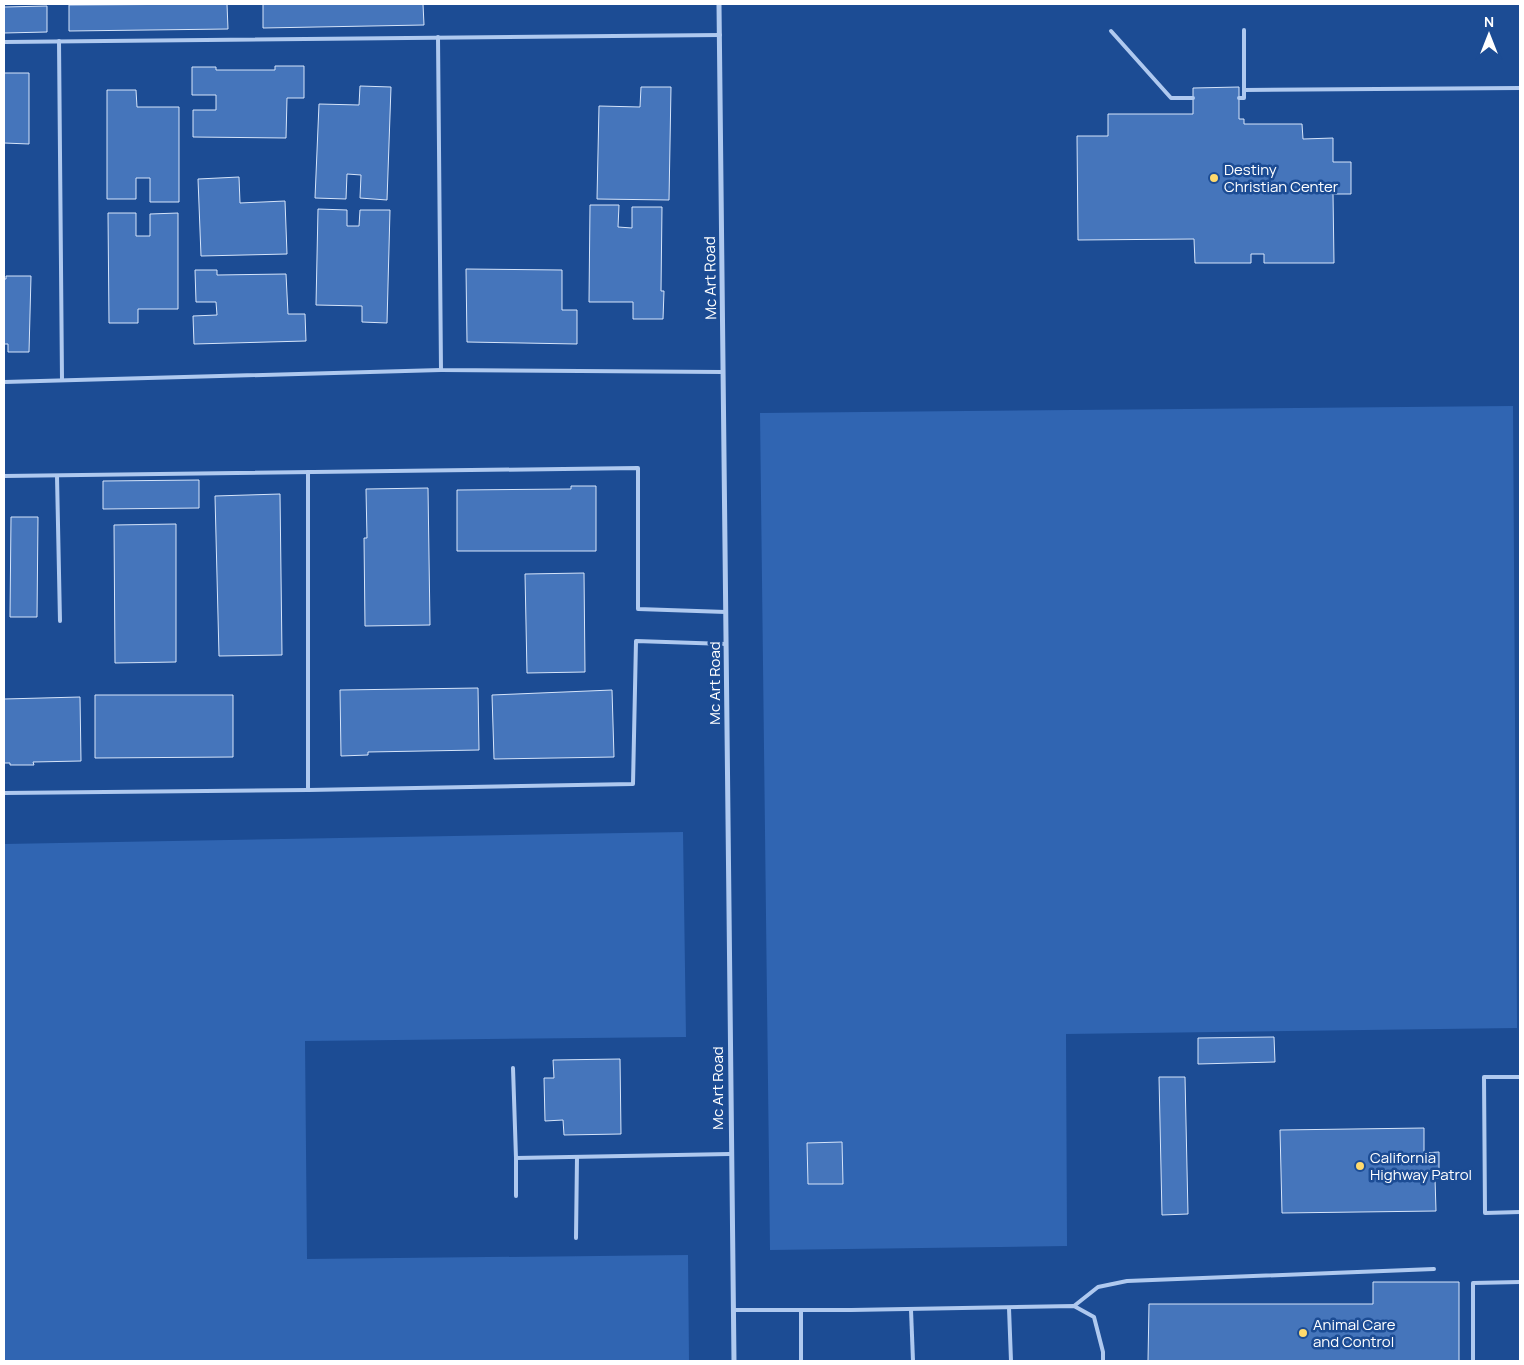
<svg xmlns="http://www.w3.org/2000/svg" width="1524" height="1365" viewBox="0 0 1524 1365" font-family="Manrope,sans-serif">
<style>
.green{fill:#3065b2}
.building{fill:#4575bb;stroke:#d5e4fa}
.lines{fill:none;stroke-linecap:round;stroke-linejoin:round}
.service{stroke:#afc9ef;stroke-width:4}
.minor{stroke:#afc9ef;stroke-width:5}
.poi-dot{fill:#ffda6d;stroke:#1c4c94;stroke-width:2}
.labels{text-anchor:middle;dominant-baseline:central;stroke-width:5;stroke-linejoin:round;paint-order:stroke}
.poi-label{font-size:15px;fill:#fff;stroke:#1c4c94;text-anchor:start}
.street-label{font-size:15px;fill:#fff;stroke:#1c4c94}
</style>
<rect width="100%" height="100%" fill="#1c4c94"/>
<g class="green">
<path d="M1513 406 1517 1028 1066 1034 1067 1246 770 1250 760 413Z"/>
<path d="M683 832 686 1037 305 1041 307 1259 688 1255 689 1361H4V844Z"/>
</g>
<g class="building">
<path d="M227 4 228 29 69 31V5Z"/>
<path d="M263 4H423L424 25 263 28Z"/>
<path d="M47 6V32L4 33V7Z"/>
<path d="M275 66H304V98H287L286 138 193 137V110H216V95H192V67H216V70H275Z"/>
<path d="M4 73H29V144L4 143Z"/>
<path d="M360 86 391 87 387 200 360 198 361 175 347 174 346 199 315 198 319 104 359 105Z"/>
<path d="M641 87H671L669 200 597 199 599 106 640 107Z"/>
<path d="M1239 87V119H1244V124H1302L1303 139 1333 138V162H1351V194H1333L1334 263H1264V254H1251V263H1195L1194 239 1078 240 1077 136H1108V114H1193V88Z"/>
<path d="M107 90H136L137 107H179V202H150V178H136V199H107Z"/>
<path d="M239 177 240 203 285 201 287 254 201 256 198 179Z"/>
<path d="M590 205H619L618 227 632 228V207H662L661 291H664L663 319H633V302H589Z"/>
<path d="M318 209 347 210V226H359L360 210H390L387 323 362 322V306L316 305Z"/>
<path d="M108 213H136V236H150V214L178 213V309H138V323H109Z"/>
<path d="M466 269 562 270V310H577V344L467 342Z"/>
<path d="M195 270H217V275L286 274 288 314H305L306 341 194 344 193 316 217 315 216 302H196Z"/>
<path d="M6 276H31L29 352H8V344H4V279H6Z"/>
<path d="M199 480V508L103 509V481Z"/>
<path d="M571 486H596V551H457V490L571 489Z"/>
<path d="M428 488 430 625 365 626 364 538H367L366 489Z"/>
<path d="M280 494 282 655 219 656 215 496Z"/>
<path d="M11 517H38L37 617H10Z"/>
<path d="M176 524V662L115 663 114 525Z"/>
<path d="M584 573 585 672 527 673 525 574Z"/>
<path d="M478 688 479 750 368 752V755L341 756 340 690Z"/>
<path d="M612 690 614 757 494 759 492 695Z"/>
<path d="M95 695H233V757L95 758Z"/>
<path d="M80 697 81 761 33 762 34 765H10V763H4V699Z"/>
<path d="M1274 1037 1275 1062 1198 1064V1038Z"/>
<path d="M620 1059 621 1134 564 1135 563 1120 545 1121 544 1078H554L553 1060Z"/>
<path d="M1159 1077H1185L1188 1214 1162 1215Z"/>
<path d="M1424 1128V1153L1439 1152V1178H1435L1436 1211 1282 1213 1280 1130Z"/>
<path d="M842 1142 843 1184H808L807 1143Z"/>
<path d="M1373 1282H1459V1361H1148L1149 1304H1373Z"/>
</g>
<g class="lines">
<g class="service">
<path d="M1244 30V90L1520 88"/>
<path d="M1111 31 1171 98H1193"/>
<path d="M438 37 441 370 723 372"/>
<path d="M59 41 62 380"/>
<path d="M4 42 720 35"/>
<path d="M1239 98H1244V90"/>
<path d="M4 382 441 370"/>
<path d="M308 472V790L633 784 636 641 726 644"/>
<path d="M4 476 638 468V609L726 612"/>
<path d="M57 476 60 621"/>
<path d="M4 793 308 790"/>
<path d="M513 1068 516 1158 730 1154"/>
<path d="M1520 1077H1484L1485 1213 1520 1212"/>
<path d="M516 1158V1196"/>
<path d="M576 1238 577 1157"/>
<path d="M1074 1306 1098 1287 1127 1281 1434 1269"/>
<path d="M1009 1308 1011 1361"/>
<path d="M733 1310H851L1074 1306 1094 1317 1103 1352V1361"/>
<path d="M801 1310V1361"/>
<path d="M911 1310 913 1361"/>
<path d="M1473 1361V1283L1520 1282"/>
</g>
<path class="minor" d="M719 4 734 1361"/>
</g>
<g class="poi-dot">
<circle cx="1214" cy="178" r="5"/>
<circle cx="1360" cy="1166" r="5"/>
<circle cx="1303" cy="1333" r="5"/>
</g>
<g class="labels">
<g class="poi-label">
<text x="1224" y="169">Destiny<tspan x="1224" dy="17">Christian Center</tspan></text>
<text x="1370" y="1157">California<tspan x="1370" dy="17">Highway Patrol</tspan></text>
<text x="1313" y="1324">Animal Care<tspan x="1313" dy="17">and Control</tspan></text>
</g>
<g class="street-label">
<text transform="translate(710 278) rotate(-91)">Mc Art Road</text>
<text transform="translate(714 683) rotate(-90)">Mc Art Road</text>
<text transform="translate(717 1088) rotate(-90)">Mc Art Road</text>
</g>
</g>
<rect width="1524" height="1365" fill="none" stroke="#ffffff" stroke-width="10"/>
<g transform="translate(1489 35)" stroke="#1c4c94" stroke-width="4" paint-order="stroke">
<path d="M0-4L9 19L0 12L-9 19Z" fill="#ffffff"/>
<text y="-8" font-size="14" font-weight="bold" text-anchor="middle" fill="#ffffff">N</text>
</g>
</svg>
